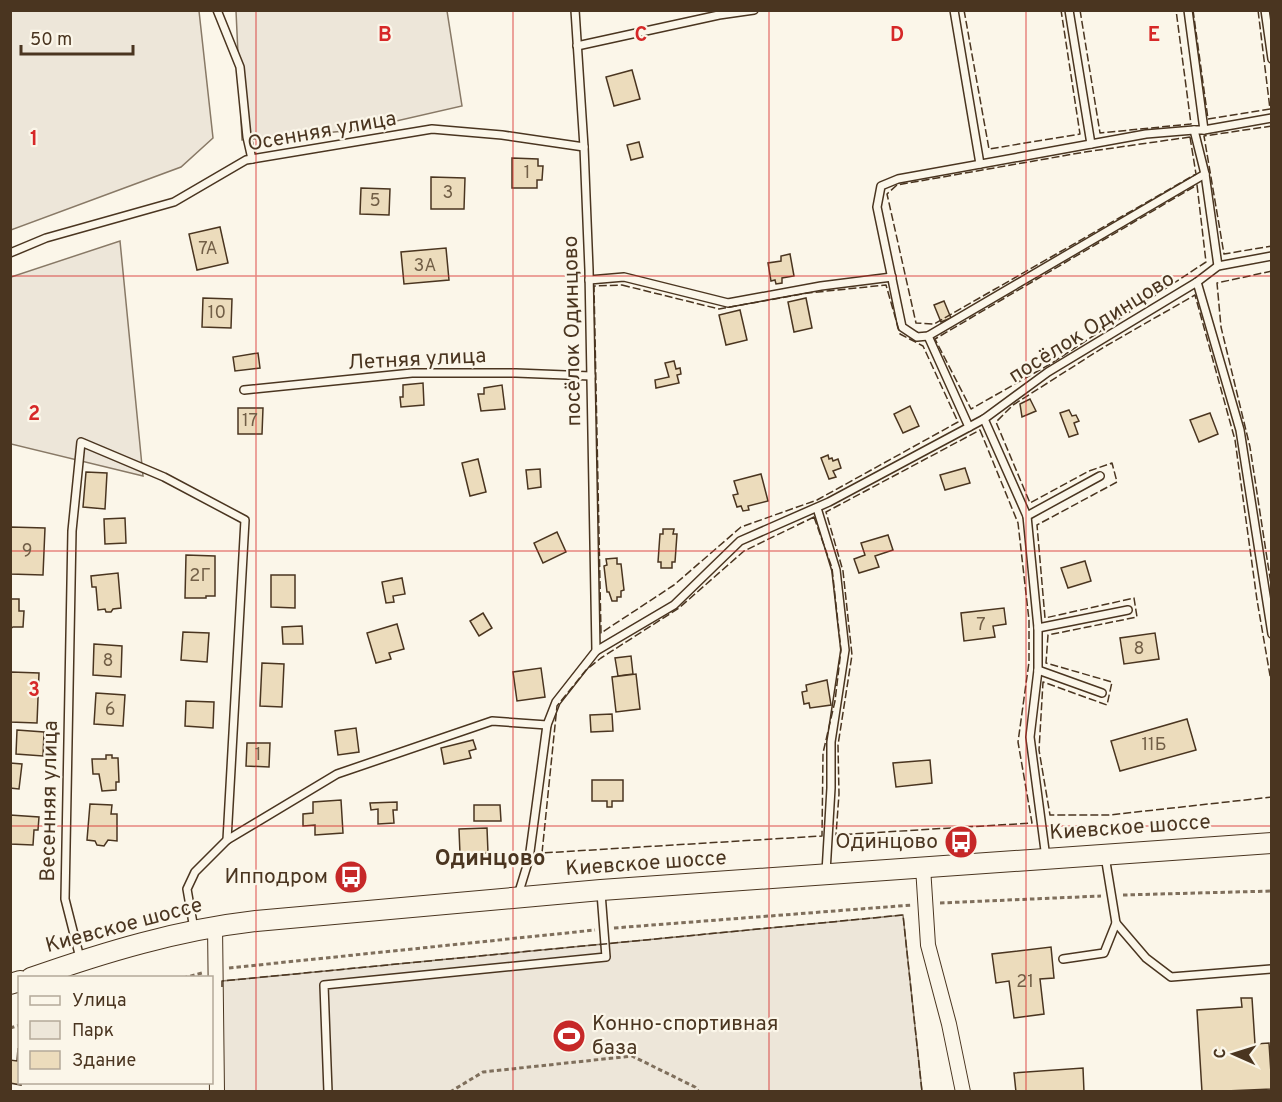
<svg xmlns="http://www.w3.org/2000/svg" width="1282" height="1102" viewBox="0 0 1282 1102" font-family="Overpass,sans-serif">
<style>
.green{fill:#ede6d9;stroke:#887966;stroke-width:1.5}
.building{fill:#ecdcbc;stroke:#4a3520;stroke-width:1.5}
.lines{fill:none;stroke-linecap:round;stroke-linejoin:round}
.lane-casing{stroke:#4a3520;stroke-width:10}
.street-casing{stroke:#4a3520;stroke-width:16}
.secondary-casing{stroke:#4a3520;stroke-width:22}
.path{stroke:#7f6f5c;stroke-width:3;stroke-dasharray:4.5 3;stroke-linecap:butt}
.lane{stroke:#fbf6e9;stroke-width:7}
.street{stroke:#fbf6e9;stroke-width:14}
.secondary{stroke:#fbf6e9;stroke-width:20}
.fence{stroke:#4a3520;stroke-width:1.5;stroke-dasharray:8 3;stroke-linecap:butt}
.grid{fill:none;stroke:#d62828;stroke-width:1.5;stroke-opacity:0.55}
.labels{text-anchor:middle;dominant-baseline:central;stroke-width:4.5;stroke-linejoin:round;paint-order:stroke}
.number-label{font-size:18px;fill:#725f47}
.street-label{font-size:21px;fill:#4a3520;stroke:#fbf6e9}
.poi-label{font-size:21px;fill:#4a3520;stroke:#fbf6e9;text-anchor:end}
.neighbourhood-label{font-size:22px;font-weight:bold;fill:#4a3520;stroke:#fbf6e9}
.grid-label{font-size:20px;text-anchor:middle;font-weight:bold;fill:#d62828;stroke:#fbf6e9;stroke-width:4.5;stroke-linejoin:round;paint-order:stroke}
</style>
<rect width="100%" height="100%" fill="#fbf6e9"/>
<g class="green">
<path d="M11 10 199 11 213 138 181 167 11 230Z"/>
<path d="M236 11H447L462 106 357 130 242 140Z"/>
<path d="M120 241 143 476 11 444V277Z"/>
<path d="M903 915 922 1091 222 1092V981Z"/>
</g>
<g class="building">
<path d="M632 70 640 99 614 106 606 77Z"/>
<path d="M639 142 643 157 631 160 627 145Z"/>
<path d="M512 158 538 159V166H543L542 180H537V188H512Z"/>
<path d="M431 177 465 178 464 209H431Z"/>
<path d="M361 188 390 189 389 215 360 214Z"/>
<path d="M220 227 228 263 197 270 189 234Z"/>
<path d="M446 248 449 280 404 284 401 252Z"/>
<path d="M790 254 794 276 782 278V283L776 284 775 280 771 281 768 263 781 261V256Z"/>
<path d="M203 298 232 299 231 328 202 327Z"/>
<path d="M806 298 812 328 794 332 788 302Z"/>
<path d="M944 301 951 318 941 322 934 305Z"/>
<path d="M740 310 747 340 726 345 719 315Z"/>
<path d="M258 353 260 368 235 371 233 357Z"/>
<path d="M674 361 676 369 680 368 681 374 677 375 679 383 656 388 655 380 669 377 665 363Z"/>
<path d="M423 383 424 405 401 407 400 397H403V385Z"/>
<path d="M502 385 505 409 481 411 478 394H484V388Z"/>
<path d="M1030 399 1036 411 1022 417 1020 404Z"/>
<path d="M910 406 919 426 903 433 894 414Z"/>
<path d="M238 408H263L262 434H238Z"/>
<path d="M1069 410 1072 416 1076 415 1079 421 1074 423 1078 434 1069 437 1060 413Z"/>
<path d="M1210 413 1218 434 1199 442 1190 420Z"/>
<path d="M828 455 829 459 832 458 833 461 838 459 841 468 833 471 836 477 829 479 821 458Z"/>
<path d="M478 459 486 492 470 496 462 463Z"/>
<path d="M965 468 970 483 945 490 940 475Z"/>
<path d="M540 469 541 487 528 489 526 470Z"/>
<path d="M86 472 107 473 105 509 83 507Z"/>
<path d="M761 474 768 501 748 506 749 510 743 511 741 506 737 507 733 495 738 494 734 481Z"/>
<path d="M125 518 126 543 105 544 104 519Z"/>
<path d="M10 527 45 528 43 575 10 574Z"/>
<path d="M663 529H674L673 534H677L675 562H672V568H661V562H658L660 534H663Z"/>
<path d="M557 532 566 552 543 563 534 543Z"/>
<path d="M888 535 893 550 875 556 879 567 859 573 854 559 865 555 861 543Z"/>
<path d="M186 555 215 556V596H206V598H185Z"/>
<path d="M617 558V564H621L624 590 621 591V597H617V601H612L609 592H607L604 566 607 565 606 559Z"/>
<path d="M1085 561 1091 581 1068 588 1061 568Z"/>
<path d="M118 573 121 608 113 609 111 612H106L105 609 98 610 96 587H92L91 576Z"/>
<path d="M271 575H295V608L271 607Z"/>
<path d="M402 578 405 594 393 596 394 602 386 603 382 582Z"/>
<path d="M10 599H19V611H24L23 627H13L10 629Z"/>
<path d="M1004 608 1006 624 993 626 995 637 964 641 961 613Z"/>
<path d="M483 613 492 628 479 636 470 621Z"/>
<path d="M397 624 404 649 389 653 391 659 376 663 367 633Z"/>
<path d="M302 626 303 644H283L282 627Z"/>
<path d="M183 632 209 633 207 662 181 660Z"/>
<path d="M1155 633 1159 659 1124 664 1120 638Z"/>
<path d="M94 644 122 646 121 677 93 675Z"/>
<path d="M631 656 633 674 618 676 615 658Z"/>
<path d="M262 663 284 664 282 707 260 706Z"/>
<path d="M541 668 545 697 517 701 513 672Z"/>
<path d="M11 672 39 673 37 723 10 722Z"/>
<path d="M636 674 640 709 616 712 612 677Z"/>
<path d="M827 680 831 705 810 708 809 703 804 704 802 692 807 691 806 685Z"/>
<path d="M96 693 125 695 123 726 94 724Z"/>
<path d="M186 701 214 702 213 728 185 726Z"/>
<path d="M612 714 613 731 591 732 590 715Z"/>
<path d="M1187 719 1196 750 1120 771 1111 741Z"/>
<path d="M356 728 359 752 338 755 335 731Z"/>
<path d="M17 730 44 732 43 756 16 754Z"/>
<path d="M473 740 476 749 469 751 471 758 444 764 441 748Z"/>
<path d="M247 743H270L269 767 246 766Z"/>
<path d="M106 755H112V758H118L119 782H116V790L102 791 99 774H93L92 759H106Z"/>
<path d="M930 760 932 783 896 787 893 763Z"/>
<path d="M10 763 22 764 19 789 10 788Z"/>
<path d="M592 780H623V801H612V807H607V801H592Z"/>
<path d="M341 800 343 833 315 835V825L303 826V814L313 813V802Z"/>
<path d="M397 802V810H393L394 823 378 824V809L371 810 370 803Z"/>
<path d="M90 804 112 805 111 814H117V841L108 840 104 846 97 845 95 841 87 840Z"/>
<path d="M474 805H500L501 821H474Z"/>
<path d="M10 815 39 817 38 830H34L33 845 10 844Z"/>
<path d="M487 828 488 853 460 854 459 829Z"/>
<path d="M1051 947 1054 978 1040 979 1044 1014 1014 1018 1009 981 996 983 992 954Z"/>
<path d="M1241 998H1252L1255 1044 1269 1043 1272 1089 1202 1092 1197 1010 1242 1007Z"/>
<path d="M18 1048 20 1082H21V1085L10 1083V1060L17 1061Z"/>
<path d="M1083 1068 1084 1092H1016L1014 1073Z"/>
</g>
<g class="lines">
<g class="lane-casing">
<g id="lane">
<path d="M217 10 240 67 247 137 252 159"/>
<path d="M954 10 980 164"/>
<path d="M1069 10 1091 144"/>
<path d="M1188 10 1204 130H1194L1205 174 1218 266"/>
<path d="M1265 10 1272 59"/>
<path d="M577 46 719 15 754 10"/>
<path d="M1194 130 1146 134 898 179 881 186 877 207 902 327 917 337 928 336 1205 174"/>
<path d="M1204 130 1272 118"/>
<path d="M10 253 46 238 174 202 246 160 432 129 502 135 584 147"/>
<path d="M589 280 624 277 728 303 821 286 892 277"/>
<path d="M1197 282 1240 430 1272 634"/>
<path d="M928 336 969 427"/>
<path d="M244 390 412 373H516L591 376"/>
<path d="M984 419 1027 516 1038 628V670L1030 737 1046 858"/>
<path d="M817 508 836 570 845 650 831 742V788L826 872"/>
<path d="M1027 516 1100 476"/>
<path d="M1038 628 1128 610"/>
<path d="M596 651 674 605 740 541 829 502 984 419 1048 372 1197 282 1218 266 1272 256"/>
<path d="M1038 670 1102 693"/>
<path d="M227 840 337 774 492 721 547 725"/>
<path d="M1105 856 1116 923 1146 958 1171 977 1271 969"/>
<path d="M518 895 529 859 547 725 556 702 596 651 589 270 584 147 575 10"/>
<path d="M80 958 65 899 72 531 81 442 164 477 245 520 227 840 195 872 187 889 194 929"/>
<path d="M1063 959 1104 953 1116 923"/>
<path d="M328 1092 324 985 606 957 601 893"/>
</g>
</g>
<g class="street-casing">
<g id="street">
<path d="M923 867 928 945 949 1024 963 1092"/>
<path d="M215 926 217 1092"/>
</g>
</g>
<g class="secondary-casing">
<g id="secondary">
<path d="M31 978C105 952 178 930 256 921L601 890 1272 843"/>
<path d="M10 984 20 981"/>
</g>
</g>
<g class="path">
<path d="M1123 895 1272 891"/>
<path d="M940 903 1101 896"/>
<path d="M614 928 912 905"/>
<path d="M229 968 595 930"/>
<path d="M183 978 202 973"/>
<path d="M10 1028 20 1025"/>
<path d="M450 1092 483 1072 632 1056 695 1087 699 1092"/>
</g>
<use href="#lane" class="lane"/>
<use href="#street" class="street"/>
<use href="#secondary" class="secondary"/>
<g class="fence">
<path d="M964 10 989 149 1080 134 1061 10"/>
<path d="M1080 10 1100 133 1191 124 1176 10"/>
<path d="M1193 10 1208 119 1270 109 1258 10"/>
<path d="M1272 126 1204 136 1224 254 1272 246"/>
<path d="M1190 137 1196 174 934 324 916 323 887 194 897 185 1085 152Z"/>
<path d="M1197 185 1206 262 1052 363 971 409 935 339Z"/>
<path d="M1272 271 1217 283 1221 327 1250 447 1272 591"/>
<path d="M622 285 719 309 808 293 886 285 900 334 923 346 958 422 817 500 741 527 674 585 601 633 594 286Z"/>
<path d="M980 430 1018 523 1029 620V662L1018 742 1032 823 836 835 839 794 838 745 852 655 843 571 826 512Z"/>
<path d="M814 517 832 568 841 650 835 701 823 753 822 836 542 853 557 706 586 670 601 658 679 608 744 551Z"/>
<path d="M1272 687 1257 600 1235 440 1195 295 1104 347 1013 405 996 422 1030 503 1089 471 1112 463 1117 482 1037 525 1045 618 1134 598 1137 617 1048 635 1046 663 1112 682 1107 705 1043 682 1039 750 1050 815H1109L1272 797"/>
<path d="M222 987V981L903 915 922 1092"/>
</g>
</g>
<path class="grid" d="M256 10V1092M513 10V1092M769 10V1092M1026 10V1092M10 276H1272M10 551H1272M10 826H1272"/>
<defs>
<g id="bus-disc" transform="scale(1.725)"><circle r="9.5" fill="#c62828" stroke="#fbf6e9"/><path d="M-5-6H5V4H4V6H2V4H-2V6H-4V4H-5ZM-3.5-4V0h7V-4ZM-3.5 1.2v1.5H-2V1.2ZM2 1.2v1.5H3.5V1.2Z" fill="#fff"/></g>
<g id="stadium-disc" transform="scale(1.725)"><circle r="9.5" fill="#c62828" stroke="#fbf6e9"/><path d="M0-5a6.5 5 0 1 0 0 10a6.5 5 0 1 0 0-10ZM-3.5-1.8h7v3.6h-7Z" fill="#fff"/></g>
</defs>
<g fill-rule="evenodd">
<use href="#bus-disc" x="961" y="842"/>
<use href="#bus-disc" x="351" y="877"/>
<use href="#stadium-disc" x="569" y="1036"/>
</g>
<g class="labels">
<g class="number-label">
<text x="527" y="173">1</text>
<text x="448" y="193">3</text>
<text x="375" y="201">5</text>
<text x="208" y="249">7А</text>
<text x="425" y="266">3А</text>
<text x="217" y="313">10</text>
<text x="250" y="421">17</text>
<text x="27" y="551">9</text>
<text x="200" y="576">2Г</text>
<text x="981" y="625">7</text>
<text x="1139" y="649">8</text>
<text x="108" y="661">8</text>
<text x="110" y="710">6</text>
<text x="1154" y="745">11Б</text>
<text x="258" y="755">1</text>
<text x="1025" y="982">21</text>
</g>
<g class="street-label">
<text transform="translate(322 132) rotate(-10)">Осенняя улица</text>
<text transform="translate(1092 328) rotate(-32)">посёлок Одинцово</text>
<text transform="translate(573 331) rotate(-91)">посёлок Одинцово</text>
<text transform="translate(417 360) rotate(-3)">Летняя улица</text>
<text transform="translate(50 801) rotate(-89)">Весенняя улица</text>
<text transform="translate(1130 828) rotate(-4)">Киевское шоссе</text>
<text transform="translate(646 864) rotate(-4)">Киевское шоссе</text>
<text transform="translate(124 926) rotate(-15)">Киевское шоссе</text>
</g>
<g class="poi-label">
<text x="938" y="842">Одинцово</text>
<text x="328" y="877">Ипподром</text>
<text x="592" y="1024" text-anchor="start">Конно-спортивная<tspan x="592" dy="24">база</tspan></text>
</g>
<g class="neighbourhood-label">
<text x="490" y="859">Одинцово</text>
</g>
</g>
<g class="grid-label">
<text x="385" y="41">B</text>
<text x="641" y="41">C</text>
<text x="897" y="41">D</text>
<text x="1154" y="41">E</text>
<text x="34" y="145">1</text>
<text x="34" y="420">2</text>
<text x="34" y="696">3</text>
</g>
<rect width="1282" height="1102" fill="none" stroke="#4a3520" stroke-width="24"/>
<rect x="18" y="976" width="195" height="108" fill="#fbf6e9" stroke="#b4a999" stroke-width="1.5"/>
<rect x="30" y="996" width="30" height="9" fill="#fbf6e9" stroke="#b4a999" stroke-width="1.5"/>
<text x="72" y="1006" font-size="18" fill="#4a3520">Улица</text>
<rect x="30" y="1021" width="30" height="18" fill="#ede6d9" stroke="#b4a999" stroke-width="1.5"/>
<text x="72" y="1036" font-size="18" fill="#4a3520">Парк</text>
<rect x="30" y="1051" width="30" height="18" fill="#ecdcbc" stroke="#b4a999" stroke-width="1.5"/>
<text x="72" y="1066" font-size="18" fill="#4a3520">Здание</text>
<g transform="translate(1234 1054) rotate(273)" stroke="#fbf6e9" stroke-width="4.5" paint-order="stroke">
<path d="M0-4.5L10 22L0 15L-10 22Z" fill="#4a3520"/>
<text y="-9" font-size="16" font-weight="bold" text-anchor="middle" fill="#4a3520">С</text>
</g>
<path d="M21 45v9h112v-9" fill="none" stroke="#4a3520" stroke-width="3"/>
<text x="30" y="45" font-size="18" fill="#4a3520" stroke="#fbf6e9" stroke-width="4.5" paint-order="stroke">50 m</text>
</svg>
